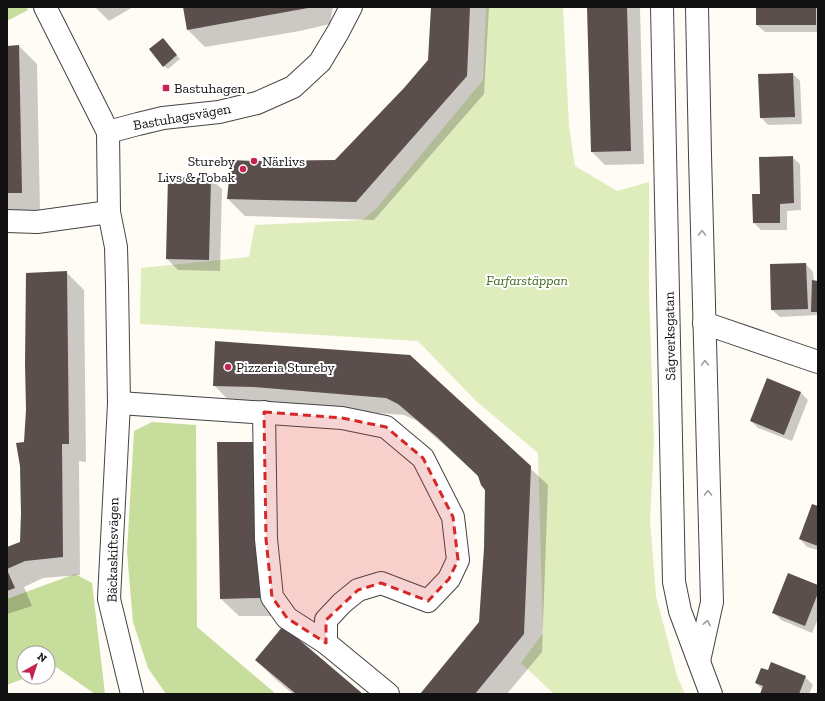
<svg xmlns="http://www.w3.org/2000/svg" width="825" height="701" viewBox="0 0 825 701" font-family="'Zilla Slab',serif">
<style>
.green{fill:#dfecbc}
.forest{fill:#c7dd9b}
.shadow{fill:#0003}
.building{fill:#5a4f4d}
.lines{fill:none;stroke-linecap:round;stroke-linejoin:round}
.street-casing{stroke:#444;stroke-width:24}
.street{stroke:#fff;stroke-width:22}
.oneway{stroke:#a0a0a0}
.marked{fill:#d62828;fill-opacity:0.2;stroke:#d62828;stroke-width:3;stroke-dasharray:8 5;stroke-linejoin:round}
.poi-dot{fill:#c62450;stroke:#fff;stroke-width:1.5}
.labels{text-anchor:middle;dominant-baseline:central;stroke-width:4;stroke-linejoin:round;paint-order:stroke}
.poi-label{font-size:14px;fill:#111;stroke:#fff;text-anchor:start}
.street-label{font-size:14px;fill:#111;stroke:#fff}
.park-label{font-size:14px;font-style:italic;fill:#406c1e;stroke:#fff}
</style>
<rect width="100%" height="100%" fill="#fffbf5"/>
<path class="green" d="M486 7H563L569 126 575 166 617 191 649 182V292L654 443 650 520 656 596 677 676 685 694H554L521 663 543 633 538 453 476 401 418 341 140 324 141 268 249 257 255 225 362 220 377 208 483 80Z"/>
<g class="forest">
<path d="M7 7H26L28 10 7 21Z"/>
<path d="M152 422 196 425 197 627 276 694H166L148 668 133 622 127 552 134 431Z"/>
<path d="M75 574 92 583 105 694H95L56 667 48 670V653H24V677H28L7 685V599Z"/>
</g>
<g class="shadow">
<path d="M95 7H133L109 21Z"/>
<path d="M184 7H333L330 24 300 31 205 47 187 29Z"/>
<path d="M432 7H489L484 94 374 220 245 216 228 199 254 162 335 161 405 88 429 60Z"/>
<path d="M588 7H640L644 164 605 165 592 152Z"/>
<path d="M757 7H818V32H765L757 25Z"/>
<path d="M166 43 180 59 168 69 164 66Z"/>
<path d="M19 46 37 64 40 210 7 211V47Z"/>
<path d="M793 74 800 81 802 124 768 125 761 117 759 75Z"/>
<path d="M792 157 800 164 801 210 787 211V230H761L754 223 761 195Z"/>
<path d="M211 179 222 189 220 271 178 270 167 259Z"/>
<path d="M806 264 813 272 814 281 818 282V315L780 317 772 310Z"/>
<path d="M66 272 84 290 86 462 79 461 80 575 43 578 24 587 32 606 7 614V548L21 543 25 443Z"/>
<path d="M410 356 548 485 542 652 507 694H422L480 622 485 548 486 489 480 477 417 421 404 415 271 405 231 403 214 385Z"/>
<path d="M768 380 801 393 808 400 792 441 758 428 751 421Z"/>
<path d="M218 443 278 616H239L221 599Z"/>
<path d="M818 507V550L807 547 800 539Z"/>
<path d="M818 586V619L812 633 781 620 774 613Z"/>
<path d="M256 660 362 694H293L274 678Z"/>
<path d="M768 671 805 677 813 685 809 694H761L763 690 756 683Z"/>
</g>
<g class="building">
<path d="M183 7H308V8L187 30Z"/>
<path d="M431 7H470L467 76 356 202 227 199 231 160 254 161 335 160 404 88 428 60Z"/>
<path d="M587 7H627L631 151 591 152Z"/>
<rect x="756" y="7" width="60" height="18"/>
<path d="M163 38 177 55 163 67 149 49Z"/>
<path d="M19 45 22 193H7V46Z"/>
<path d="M793 73 795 117 760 118 758 74Z"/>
<path d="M793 156 794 203 780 204V223H753L752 194H760L759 157Z"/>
<path d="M168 177 211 178 209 260 166 259Z"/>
<path d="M806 263 808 309 771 310 770 264Z"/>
<path d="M67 271 69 444H62L63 557 25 561 7 569V547L20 542 21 513 20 466 16 443 24 442 26 410 25 364 26 273Z"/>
<path d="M812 280 818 281V312H811Z"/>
<path d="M215 341 410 355 531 466 524 634 475 694H420L479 622 484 548 485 490 481 485 478 476 437 437 398 404 386 398 253 387 213 386Z"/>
<path d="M767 378 801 392 784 435 750 421Z"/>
<path d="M217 442H258L261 598 220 599Z"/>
<path d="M812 504 818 506V546L799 539Z"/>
<path d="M7 570 15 588 7 591Z"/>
<path d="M788 573 818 585V593L805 626 772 613Z"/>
<path d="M283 626 363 694H296L255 660Z"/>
<path d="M771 662 806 676 799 694H760L763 686 755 683 761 668 768 670Z"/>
</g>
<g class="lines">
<g class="street-casing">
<g id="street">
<path d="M45 7 108 132 109 212 116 247 117 285 119 403 109 599 132 694"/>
<path d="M662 7 674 582 680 611 711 694"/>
<path d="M697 7 700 155 712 602 699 661"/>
<path d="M108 132 138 124 163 118 219 112 257 103 293 87 320 62 338 32 351 7"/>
<path d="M7 221 37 222 109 212"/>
<path d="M704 323 818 362"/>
<path d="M119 403 342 418 386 427 423 458 453 517 458 560 449 579 428 601 381 583 358 590 342 603 326 620V643L388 694"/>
<path d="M264 412 266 539 272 597 287 618 326 643"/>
</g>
</g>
<use href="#street" class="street"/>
</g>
<defs><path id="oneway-chevron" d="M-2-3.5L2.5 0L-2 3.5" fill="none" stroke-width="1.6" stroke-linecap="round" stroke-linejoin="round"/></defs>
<g class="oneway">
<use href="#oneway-chevron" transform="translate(702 233) rotate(-91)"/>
<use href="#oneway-chevron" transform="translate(705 363) rotate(-91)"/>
<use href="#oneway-chevron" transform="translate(708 493) rotate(-91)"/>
<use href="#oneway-chevron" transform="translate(707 623) rotate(-78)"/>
</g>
<path class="marked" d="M264 412 342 418 386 427 423 458 453 517 458 560 449 579 428 601 381 583 358 590 326 620V643L287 618 272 597 266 539Z"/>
<g class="poi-dot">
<rect x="162" y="84" width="8" height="8" rx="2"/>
<circle cx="254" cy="161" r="4"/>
<circle cx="243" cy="169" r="4"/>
<circle cx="228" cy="367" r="4"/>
</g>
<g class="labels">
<g class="poi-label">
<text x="174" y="88">Bastuhagen</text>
<text x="235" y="161" text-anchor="end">Stureby<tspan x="235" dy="16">Livs &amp; Tobak</tspan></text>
<text x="262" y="161">Närlivs</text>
<text x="236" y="367">Pizzeria Stureby</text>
</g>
<g class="street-label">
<text transform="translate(182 117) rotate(-10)">Bastuhagsvägen</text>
<text transform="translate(670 336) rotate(-91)">Sågverksgatan</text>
<text transform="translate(113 550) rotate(-89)">Bäckaskiftsvägen</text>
</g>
<g class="park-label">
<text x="527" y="280">Farfarstäppan</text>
</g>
</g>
<rect width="825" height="701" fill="none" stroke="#111111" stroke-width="16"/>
<g transform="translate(36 665) rotate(39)"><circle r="19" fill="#ffffff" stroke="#a0a0a0"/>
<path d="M0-3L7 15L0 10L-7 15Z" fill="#c62450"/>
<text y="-6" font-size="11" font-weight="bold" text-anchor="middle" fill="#111111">N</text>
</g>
</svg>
